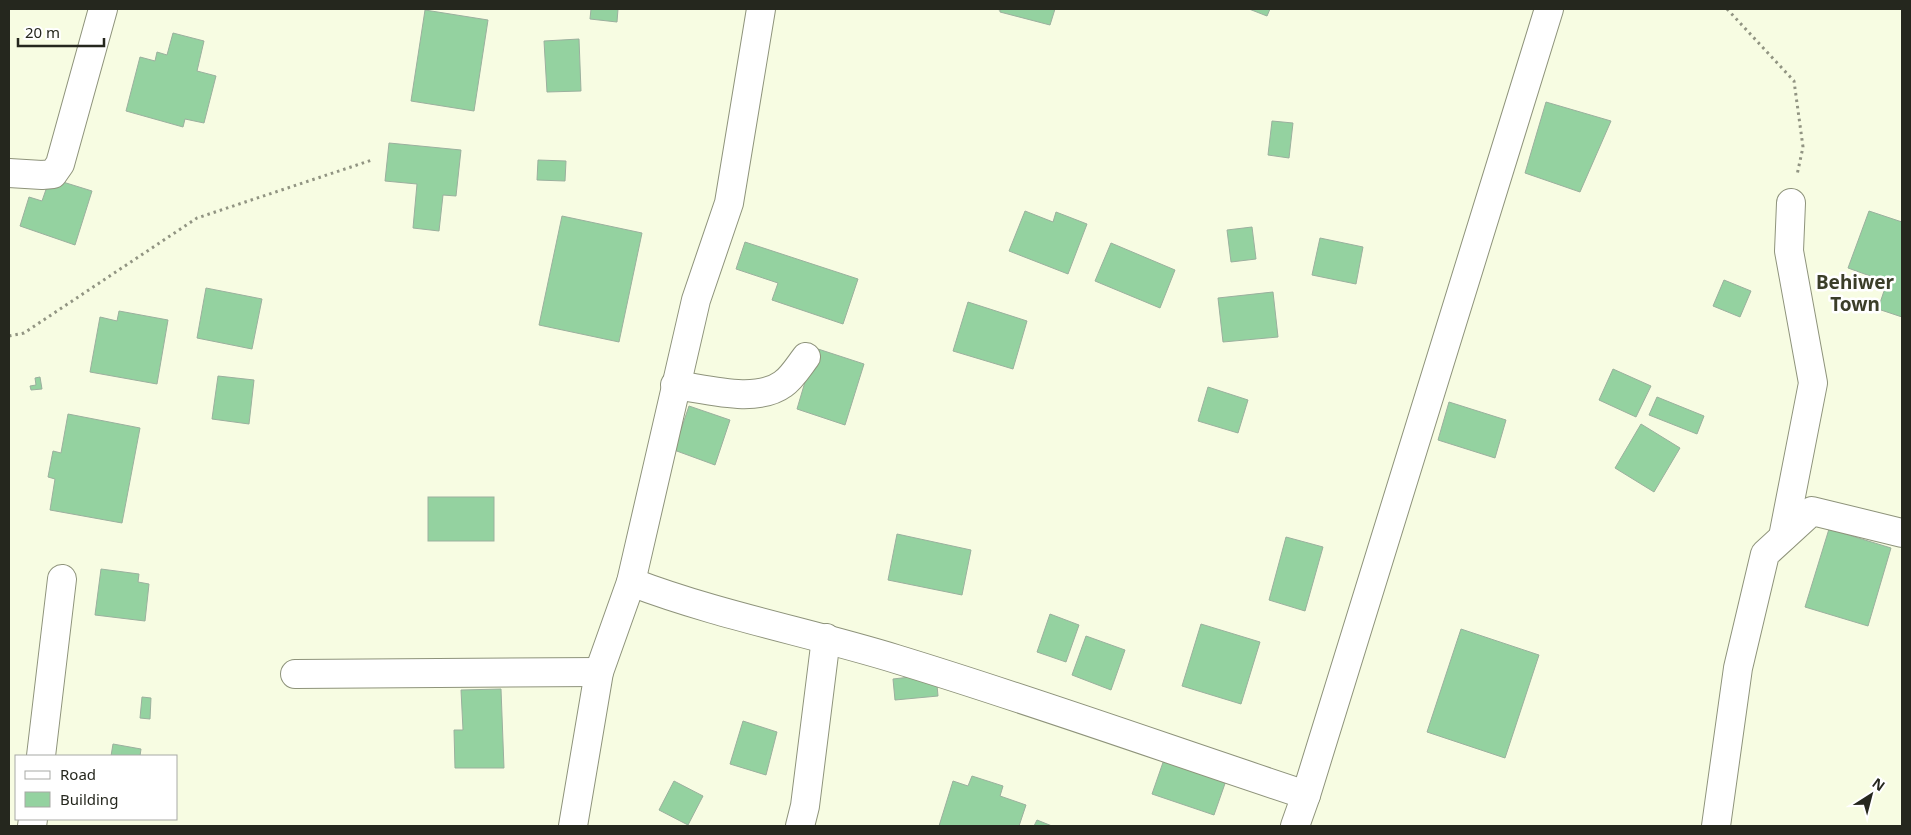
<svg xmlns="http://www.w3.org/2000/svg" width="1911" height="835" viewBox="0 0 1911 835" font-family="'Noto Sans',sans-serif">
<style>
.building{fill:#94d2a0;stroke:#9bb09e}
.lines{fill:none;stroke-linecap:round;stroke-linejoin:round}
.minor-casing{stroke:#8e937b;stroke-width:30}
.path{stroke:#919482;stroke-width:3;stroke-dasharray:2.5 4;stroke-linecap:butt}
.minor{stroke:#fff;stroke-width:28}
.labels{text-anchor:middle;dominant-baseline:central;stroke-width:5;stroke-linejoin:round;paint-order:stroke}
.quarter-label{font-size:19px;font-weight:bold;fill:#3b3e29;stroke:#fff}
</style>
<rect width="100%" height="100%" fill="#f7fce2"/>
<g class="building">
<path d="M591 9H618L617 22 590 19Z"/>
<path d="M996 9H1055L1050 25 1000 12V10Z"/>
<path d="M1249 9H1270L1267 16Z"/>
<path d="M425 10 488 20 474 111 411 101Z"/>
<path d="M173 33 204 41 197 71 216 76 204 123 185 119 183 127 126 111 140 57 155 61 157 52 167 55Z"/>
<path d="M579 39 581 91 547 92 544 41Z"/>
<path d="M1546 102 1611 121 1580 192 1525 173Z"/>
<path d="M1272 121 1293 123 1289 158 1268 155Z"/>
<path d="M389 143 461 150 456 196 443 195 439 231 413 228 417 184 385 181Z"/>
<path d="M538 160 566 161 565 181 537 180Z"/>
<path d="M50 178 92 191 75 245 20 226 29 197 42 201Z"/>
<path d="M1025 211 1053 222 1056 212 1087 224 1068 274 1009 251Z"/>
<path d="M1869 211 1902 222V317L1878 309 1887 282 1848 268Z"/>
<path d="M562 216 642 233 619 342 539 325Z"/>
<path d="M1252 227 1256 259 1231 262 1227 230Z"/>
<path d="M1320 238 1363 247 1356 284 1312 275Z"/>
<path d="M745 242 858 279 843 324 772 300 778 283 736 269Z"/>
<path d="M1111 243 1175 270 1160 308 1095 281Z"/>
<path d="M1724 280 1751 291 1740 317 1713 306Z"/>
<path d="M206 288 262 299 252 349 197 338Z"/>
<path d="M1273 292 1278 337 1223 342 1218 298Z"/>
<path d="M968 302 1027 321 1013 369 953 351Z"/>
<path d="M119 311 168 320 157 384 90 372 100 317 117 321Z"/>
<path d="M815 348 864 364 845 425 797 409Z"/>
<path d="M1613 369 1651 386 1636 417 1599 400Z"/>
<path d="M218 376 254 380 249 424 212 419Z"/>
<path d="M40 377 42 389 31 390 30 386 36 385 35 378Z"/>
<path d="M1208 387 1248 400 1238 433 1198 421Z"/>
<path d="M1657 397 1704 416 1697 434 1649 415Z"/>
<path d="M1449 402 1506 420 1495 458 1438 440Z"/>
<path d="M689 406 730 420 715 465 674 450Z"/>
<path d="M68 414 140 428 122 523 50 510 55 479 48 477 53 451 61 453Z"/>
<path d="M1641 424 1680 448 1654 492 1615 468Z"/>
<rect x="428" y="497" width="66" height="44"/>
<path d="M1829 529 1891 548 1868 626 1805 607Z"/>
<path d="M897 534 971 550 962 595 888 580Z"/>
<path d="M1286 537 1323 547 1305 611 1269 600Z"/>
<path d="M101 569 139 574 138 582 149 584 145 621 95 615Z"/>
<path d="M1050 614 1079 625 1066 662 1037 652Z"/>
<path d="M1201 624 1260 642 1241 704 1182 686Z"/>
<path d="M1461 629 1539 655 1505 758 1427 732Z"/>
<path d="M1086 636 1125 650 1111 690 1072 675Z"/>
<path d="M936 674 938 696 895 700 893 679Z"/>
<path d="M501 689 504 768H455L454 730H463L461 690Z"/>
<path d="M142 697 151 698 150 719 140 718Z"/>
<path d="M743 721 777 732 766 775 730 764Z"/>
<path d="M113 744 141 749 140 756H111Z"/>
<path d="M1167 751 1229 772 1214 815 1152 794Z"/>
<path d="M972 776 1003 786 1000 796 1026 805 1019 826H939L953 781 968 786Z"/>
<path d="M674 781 703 796 688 825 659 810Z"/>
<path d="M1037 820 1052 826H1034Z"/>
</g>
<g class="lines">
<g class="minor-casing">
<g id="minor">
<path d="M9 173 42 175 53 174 60 164 103 9"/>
<path d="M675 385C706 389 756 404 783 384 792 378 799 366 806 357"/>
<path d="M1783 537 1813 383 1789 251 1791 203"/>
<path d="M631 582C717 615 808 632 896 659 1034 701 1170 750 1306 795"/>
<path d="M295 674 599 672"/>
<path d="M41 756 62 579"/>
<path d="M32 826 33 819"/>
<path d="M573 826 599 672 631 582 696 300 729 203 761 9"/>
<path d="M800 826 805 806 826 638"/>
<path d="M1295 826 1306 795 1549 9"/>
<path d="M1716 826 1738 668 1765 554 1812 511 1902 533"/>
</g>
</g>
<g class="path">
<path d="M1727 9 1794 81 1803 147 1797 175"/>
<path d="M9 336 24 333 197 218 372 160"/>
</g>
<use href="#minor" class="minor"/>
</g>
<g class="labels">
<g class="quarter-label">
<text x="1855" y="282">Behiwer<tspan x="1855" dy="22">Town</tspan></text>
</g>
</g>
<rect width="1911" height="835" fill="none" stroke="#25271e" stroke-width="20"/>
<rect x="15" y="755" width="162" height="65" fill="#ffffff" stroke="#a8a9a5"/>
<rect x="25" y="771" width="25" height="8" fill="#ffffff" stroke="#a8a9a5"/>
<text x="60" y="780" font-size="15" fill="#25271e">Road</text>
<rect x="25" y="792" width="25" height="15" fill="#94d2a0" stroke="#a8a9a5"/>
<text x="60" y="805" font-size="15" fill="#25271e">Building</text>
<g transform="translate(1871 795) rotate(36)" stroke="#ffffff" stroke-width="4" paint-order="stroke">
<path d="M0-4L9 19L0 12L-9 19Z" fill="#25271e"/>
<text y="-8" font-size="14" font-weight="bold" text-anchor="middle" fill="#25271e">N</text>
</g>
<path d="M18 38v8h86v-8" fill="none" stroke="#25271e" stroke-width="2.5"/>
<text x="25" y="38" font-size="15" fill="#25271e" stroke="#ffffff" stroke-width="4" paint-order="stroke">20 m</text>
</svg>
